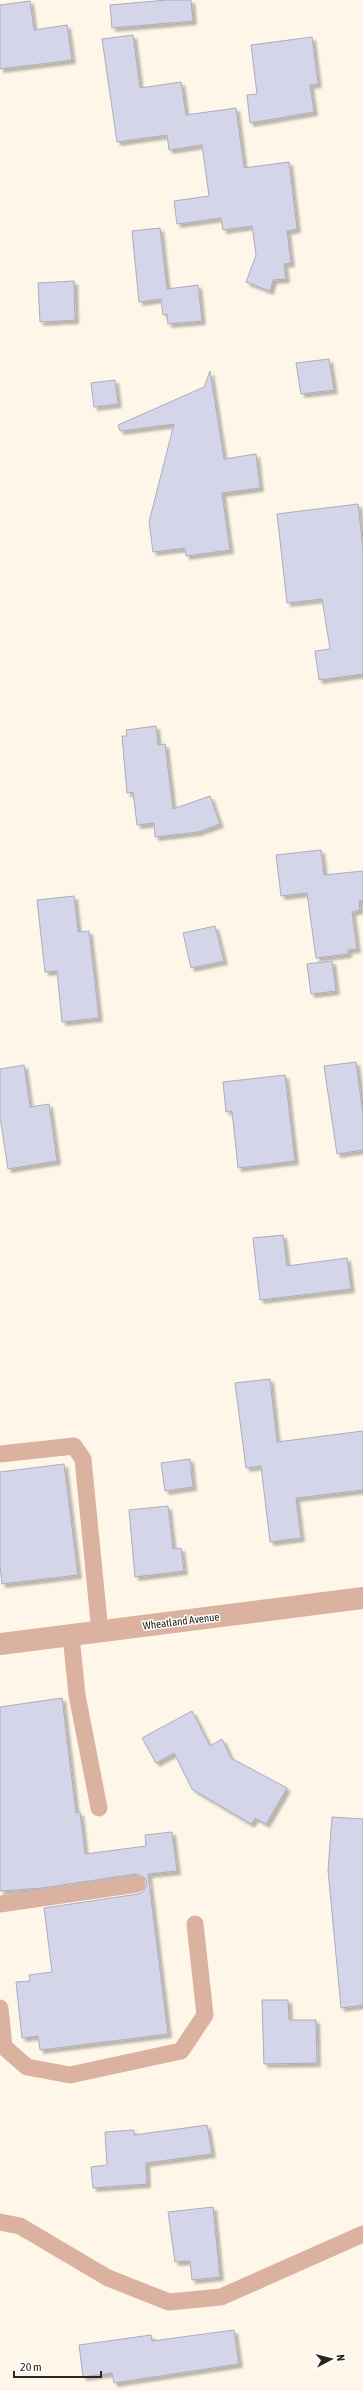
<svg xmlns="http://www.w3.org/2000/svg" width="363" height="2391" viewBox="0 0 363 2391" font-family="'Asap Condensed',sans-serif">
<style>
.building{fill:#d4d5e8;stroke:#abacbe;filter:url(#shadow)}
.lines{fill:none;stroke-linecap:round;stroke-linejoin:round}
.lane{stroke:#dbb29f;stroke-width:17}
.street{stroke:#dbb29f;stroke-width:22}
.labels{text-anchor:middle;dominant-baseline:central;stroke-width:3;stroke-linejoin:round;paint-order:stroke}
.street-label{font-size:11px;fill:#29261f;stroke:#fff}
</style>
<defs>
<filter id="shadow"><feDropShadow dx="3.5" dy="3.5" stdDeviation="1" flood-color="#0004"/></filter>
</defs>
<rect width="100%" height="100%" fill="#fef6e8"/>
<g class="building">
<path d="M167 0H191L193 21 112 28 110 5Z"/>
<path d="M30 1 34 30 67 25 72 60 0 69V5Z"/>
<path d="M133 35 140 88 181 82 186 115 236 108 244 168 289 162 297 229 287 231 291 263 284 264 286 279 273 280 270 291 246 282 256 255 252 226 223 230 221 218 177 224 174 201 209 196 202 145 169 150 167 135 117 142 102 39Z"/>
<path d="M312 37 318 84 310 85 314 112 250 123 247 95 257 94 251 45Z"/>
<path d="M160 228 167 289 198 285 202 321 168 324 167 314 163 315 161 299 139 302 132 231Z"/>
<path d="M74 281 75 320 40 322 38 283Z"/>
<path d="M329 359 334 390 301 394 296 363Z"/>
<path d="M210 371 224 459 256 454 260 488 222 493 230 550 186 556 185 548 153 552 149 522 174 424 120 431 118 425 204 387Z"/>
<path d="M115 380 118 404 94 407 91 383Z"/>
<path d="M358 504 363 549V674L319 680 315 651 330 649 322 599 287 603 277 514Z"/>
<path d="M156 726 158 745 165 744 173 809 210 796 220 824 198 832 155 837 154 823 137 825 133 792 127 793 122 736H127L126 730Z"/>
<path d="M321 850 324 875 363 871V900L359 901 360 910 352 912 357 949 348 950V954L316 958 307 893 281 896 276 855Z"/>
<path d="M74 896 78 932 89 931 99 1018 62 1022 57 971 45 972 37 900Z"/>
<path d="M215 926 224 961 191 968 183 933Z"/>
<path d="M332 961 336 991 311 994 307 964Z"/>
<path d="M356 1062 363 1115V1150L337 1154 324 1066Z"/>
<path d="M24 1065 30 1107 49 1104 57 1161 8 1169 0 1117V1069Z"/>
<path d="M285 1075 295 1161 238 1168 232 1111 226 1112 223 1082Z"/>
<path d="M283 1235 287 1266 347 1258 351 1289 260 1300 253 1238Z"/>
<path d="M270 1379 277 1442 363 1431V1490L296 1498 301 1538 270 1542 261 1466 246 1468 235 1383Z"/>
<path d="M190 1459 193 1487 165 1491 161 1463Z"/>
<path d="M64 1464 78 1575 2 1584 0 1566V1472Z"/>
<path d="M168 1506 173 1549 181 1548 184 1571 135 1577 129 1510Z"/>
<path d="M62 1698 76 1813 80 1812 85 1854 146 1846 145 1835 172 1832 177 1871 148 1874 168 2034 40 2050 38 2036 22 2038 16 1982 30 1981 29 1975 52 1972 44 1908 138 1894 143 1892 147 1883 145 1878 136 1874 42 1888 0 1891V1707Z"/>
<path d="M192 1711 210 1746 222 1739 231 1758 287 1788 266 1824 255 1818 251 1824 192 1789 174 1753 156 1763 142 1738Z"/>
<path d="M332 1817 363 1819V2005L341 2008 328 1870Z"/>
<path d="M262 2000H288L289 2020H316L317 2063 264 2064Z"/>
<path d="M207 2125 212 2154 146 2163 147 2184 93 2188 91 2167 107 2165 105 2132 134 2130V2135Z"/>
<path d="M213 2207 220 2277 192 2280 190 2261 175 2262 168 2212Z"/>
<path d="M234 2330 239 2364 114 2383 112 2373 83 2377 79 2345 151 2335 152 2341Z"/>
</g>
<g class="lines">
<g class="lane">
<path d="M0 1454 74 1446 83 1459 100 1632"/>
<path d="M71 1636 77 1695 99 1808"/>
<path d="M0 1904 137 1884"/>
<path d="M0 2008 4 2047 27 2067 70 2075 181 2051 205 2015 195 1924"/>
<path d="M0 2222 20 2226 108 2278 169 2302 221 2297 363 2234"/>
</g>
<path class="street" d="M0 1644 363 1598"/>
</g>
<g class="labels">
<g class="street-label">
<text transform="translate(181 1621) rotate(-7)">Wheatland Avenue</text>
</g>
</g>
<g transform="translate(331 2359) rotate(83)" stroke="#ffffff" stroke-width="3" paint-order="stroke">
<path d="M0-3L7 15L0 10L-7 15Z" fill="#29261f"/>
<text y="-6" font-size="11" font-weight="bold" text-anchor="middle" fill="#29261f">N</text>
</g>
<path d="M14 2371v6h87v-6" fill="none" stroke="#29261f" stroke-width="2"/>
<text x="20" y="2371" font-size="12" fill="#29261f" stroke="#ffffff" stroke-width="3" paint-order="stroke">20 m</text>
</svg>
